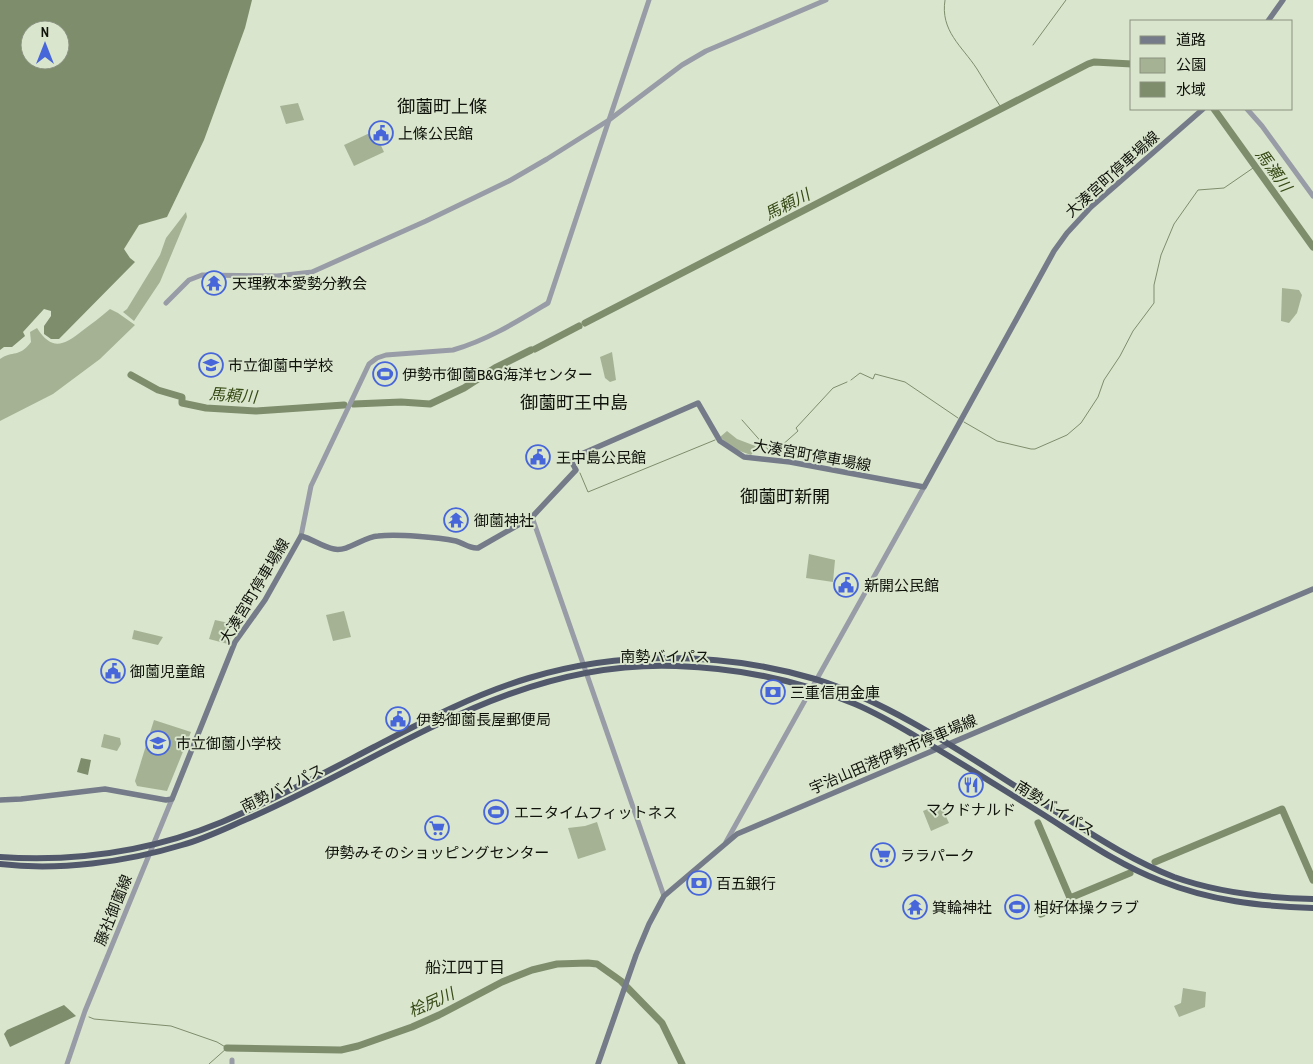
<svg xmlns="http://www.w3.org/2000/svg" width="1313" height="1064" viewBox="0 0 1313 1064" font-family="'Archivo Narrow','Noto Sans JP',sans-serif">
<style>
.green{fill:#a5b394}
.water{fill:#7e8d6c;fill-rule:evenodd}
.lines{fill:none;stroke-linecap:round;stroke-linejoin:round}
.stream{stroke:#7e8d6c;stroke-width:1}
.river{stroke:#7e8d6c;stroke-width:7}
.tertiary{stroke:#989ca6;stroke-width:5}
.secondary{stroke:#757b89;stroke-width:5.5}
.trunk{stroke:#52596c;stroke-width:6}
.labels{text-anchor:middle;dominant-baseline:central;stroke-width:4;stroke-linejoin:round;paint-order:stroke}
.poi-label{font-size:15px;fill:#0f130b;stroke:#dae5cd;text-anchor:start}
.street-label{font-size:15px;fill:#0f130b;stroke:#dae5cd}
.water-label{font-size:16px;font-style:italic;fill:#364a15;stroke:#dae5cd}
.neighbourhood-label{font-size:16px;fill:#0f130b;stroke:#dae5cd}
.quarter-label{font-size:18px;fill:#0f130b;stroke:#dae5cd}
</style>
<rect width="100%" height="100%" fill="#dae5cd"/>
<g class="green">
<path d="M298 103 304 120 286 124 280 106Z"/>
<path d="M374 131 384 152 354 166 344 145Z"/>
<path d="M186 212 187 217 160 282 134 321 123 312 127 309 160 255 166 238Z"/>
<path d="M1282 288 1299 290 1302 295 1297 313 1289 323 1281 321Z"/>
<path d="M110 309 118 313 135 325 100 359 53 394 0 421V359C13 350 19 358 31 342L30 332 37 328C52 351 63 346 82 331 91 324 101 317 110 309Z"/>
<path d="M612 352 616 380 610 382 605 378 600 357Z"/>
<path d="M727 431 737 439 758 447 751 455 734 449 720 437Z"/>
<path d="M809 554 835 560 833 582 806 578Z"/>
<path d="M344 611 351 637 333 641 326 615Z"/>
<path d="M215 620 229 623 226 633 232 636 228 644 209 639Z"/>
<path d="M134 630 163 637 158 645 132 639Z"/>
<path d="M154 720 191 732 167 791 137 786 135 781Z"/>
<path d="M104 734 120 738 121 744 117 751 101 747Z"/>
<path d="M940 804 949 823 931 831 923 811Z"/>
<path d="M597 822 606 850 578 859 568 828 585 826Z"/>
<path d="M1183 988 1206 992 1205 1007 1179 1017 1174 1006 1181 1003Z"/>
</g>
<g class="water">
<path d="M0 0H252L245 28 204 140 167 217 139 225 124 249 130 258 135 262 59 339H51L44 334V326L51 316V311L44 309 23 332 25 336 12 347H4L0 350ZM30 30H60V60H30Z"/>
<path d="M81 758 91 760 88 775 77 772Z"/>
<path d="M64 1005 76 1016 10 1047 4 1034 7 1030Z"/>
</g>
<g class="lines">
<g class="stream">
<path d="M945 0C940 31 962 46 977 69 985 82 993 95 1002 109"/>
<path d="M1033 45 1066 0"/>
<path d="M851 380 860 373 873 379 875 374 905 382 958 418"/>
<path d="M742 420 772 454 798 431 796 428 833 388 847 382"/>
<path d="M964 422 997 441 1031 449H1035L1067 435 1081 423 1098 397 1104 380 1120 356 1133 331 1154 303V285L1161 255 1174 224 1198 190 1224 188 1256 166"/>
<path d="M580 473 588 492 715 440"/>
<path d="M89 1017 94 1019 171 1026 217 1042 227 1048 209 1064"/>
</g>
<g class="river">
<path d="M1214 109 1313 247"/>
<path d="M585 323 1088 64 1094 62 1132 64"/>
<path d="M535 349 579 326"/>
<path d="M131 375 158 390 182 397V403L206 408 256 411 344 405"/>
<path d="M354 404 401 402 430 404 464 388 495 368 531 350"/>
<path d="M1038 823 1070 898"/>
<path d="M1155 862 1282 809 1313 880"/>
<path d="M1041 914 1071 901 1070 898 1130 873"/>
<path d="M227 1048 341 1050 358 1046 412 1027 439 1015 502 982 532 970 557 964 588 963 597 964 621 981 662 1023 682 1064"/>
</g>
<g class="tertiary">
<path d="M1247 109 1262 126 1313 196"/>
<path d="M166 303 189 280 202 275 277 276 312 272 426 221 509 181 547 159 609 120 682 65 706 51 826 0"/>
<path d="M532 517 664 896"/>
<path d="M301 536 311 486 369 364 377 358 386 355 453 350C488 340 518 321 548 303L649 0"/>
<path d="M726 842 924 487"/>
<path d="M67 1064 85 1011 172 799"/>
<path d="M232 1064V1060"/>
</g>
<g class="secondary">
<path d="M1268 21 1283 0"/>
<path d="M0 800 21 799 105 789 166 800 172 799 235 642 265 600 301 536C313 539 322 547 334 549 348 552 363 537 378 536 397 534 437 537 456 541 463 543 470 549 478 548L532 517 576 470 570 459 698 403 720 441 744 457 790 462 924 487 1054 251 1067 233 1091 207 1203 109"/>
<path d="M598 1064 636 955 649 924 664 896 737 834 1313 589"/>
</g>
<g class="trunk">
<path d="M0 857C75 862 152 851 222 822 274 800 324 773 374 747 424 721 475 694 529 678 575 664 621 658 668 658 718 658 768 665 815 679 898 705 977 763 1050 808 1090 833 1130 860 1174 877 1219 893 1266 898 1313 899"/>
<path d="M0 864C59 871 126 862 182 845 207 838 230 826 254 816 394 754 514 660 676 666 737 668 798 680 855 704 876 713 897 725 917 737 960 762 1002 789 1044 815 1082 839 1119 865 1161 881 1211 901 1259 906 1313 908"/>
</g>
</g>
<defs>
<g id="civic-ring" transform="scale(1.25)"><circle r="9.5" fill="#dae5cd" stroke="#4766da" stroke-width="1.5"/><path d="M-.6-6.5H3V-4.5H.6V-3L4-1V1h2V6H-6V1h2V-1L-.6-3ZM-1.2 2.5V6h2.4V2.5Z" fill="#4766da"/></g>
<g id="temple-ring" transform="scale(1.25)"><circle r="9.5" fill="#dae5cd" stroke="#4766da" stroke-width="1.5"/><path d="M0-6L5-2H3V0L6.5 2.5H4V6H1.5V3h-3V6H-4V2.5H-6.5L-3 0V-2H-5Z" fill="#4766da"/></g>
<g id="school-ring" transform="scale(1.25)"><circle r="9.5" fill="#dae5cd" stroke="#4766da" stroke-width="1.5"/><path d="M0-5L7-2L0 1L-7-2ZM-4 1L0 2.5L4 1V4Q0 6-4 4Z" fill="#4766da"/></g>
<g id="stadium-ring" transform="scale(1.25)"><circle r="9.5" fill="#dae5cd" stroke="#4766da" stroke-width="1.5"/><path d="M0-5a6.5 5 0 1 0 0 10a6.5 5 0 1 0 0-10ZM-3.5-1.8h7v3.6h-7Z" fill="#4766da"/></g>
<g id="bank-ring" transform="scale(1.25)"><circle r="9.5" fill="#dae5cd" stroke="#4766da" stroke-width="1.5"/><path d="M-6-4H6V4H-6ZM0-2.3a2.3 2.3 0 1 0 0 4.6a2.3 2.3 0 1 0 0-4.6Z" fill="#4766da"/></g>
<g id="restaurant-ring" transform="scale(1.25)"><circle r="9.5" fill="#dae5cd" stroke="#4766da" stroke-width="1.5"/><path d="M-5-6h1v4h1v-4h1v4h1v-4h1v5L-1.5 .5V6h-2V.5L-5-1ZM5-6V6H3V1.5H1.5Q1.5-4 5-6Z" fill="#4766da"/></g>
<g id="supermarket-ring" transform="scale(1.25)"><circle r="9.5" fill="#dae5cd" stroke="#4766da" stroke-width="1.5"/><path d="M-6-5.5h2.5l.6 2H6L4.5 2H-2.5L-4.4-4H-6ZM-1.5 3.2a1.3 1.3 0 1 0 .1 0ZM3 3.2a1.3 1.3 0 1 0 .1 0Z" fill="#4766da"/></g>
</defs>
<g fill-rule="evenodd">
<use href="#civic-ring" x="381" y="133"/>
<use href="#temple-ring" x="214" y="283"/>
<use href="#school-ring" x="211" y="365"/>
<use href="#stadium-ring" x="385" y="374"/>
<use href="#civic-ring" x="538" y="457"/>
<use href="#temple-ring" x="456" y="520"/>
<use href="#civic-ring" x="846" y="585"/>
<use href="#civic-ring" x="113" y="671"/>
<use href="#bank-ring" x="773" y="692"/>
<use href="#civic-ring" x="398" y="719"/>
<use href="#school-ring" x="158" y="743"/>
<use href="#restaurant-ring" x="971" y="785"/>
<use href="#stadium-ring" x="496" y="812"/>
<use href="#supermarket-ring" x="437" y="828"/>
<use href="#supermarket-ring" x="883" y="855"/>
<use href="#bank-ring" x="699" y="883"/>
<use href="#temple-ring" x="915" y="907"/>
<use href="#stadium-ring" x="1017" y="907"/>
</g>
<g class="labels">
<g class="poi-label">
<text x="398" y="133">上條公民館</text>
<text x="232" y="283">天理教本愛勢分教会</text>
<text x="228" y="365">市立御薗中学校</text>
<text x="402" y="374">伊勢市御薗B&amp;G海洋センター</text>
<text x="556" y="457">王中島公民館</text>
<text x="474" y="520">御薗神社</text>
<text x="864" y="585">新開公民館</text>
<text x="130" y="671">御薗児童館</text>
<text x="790" y="692">三重信用金庫</text>
<text x="416" y="719">伊勢御薗長屋郵便局</text>
<text x="176" y="743">市立御薗小学校</text>
<text x="971" y="809" text-anchor="middle">マクドナルド</text>
<text x="514" y="812">エニタイムフィットネス</text>
<text x="437" y="852" text-anchor="middle">伊勢みそのショッピングセンター</text>
<text x="900" y="855">ララパーク</text>
<text x="716" y="883">百五銀行</text>
<text x="932" y="907">箕輪神社</text>
<text x="1034" y="907">相好体操クラブ</text>
</g>
<g class="street-label">
<text transform="translate(1112 174) rotate(-42)">大湊宮町停車場線</text>
<text transform="translate(812 455) rotate(10)">大湊宮町停車場線</text>
<text transform="translate(254 591) rotate(-59)">大湊宮町停車場線</text>
<text x="665" y="656">南勢バイパス</text>
<text transform="translate(893 754) rotate(-23)">宇治山田港伊勢市停車場線</text>
<text transform="translate(282 788) rotate(-26)">南勢バイパス</text>
<text transform="translate(1055 808) rotate(32)">南勢バイパス</text>
<text transform="translate(113 910) rotate(-68)">藤社御薗線</text>
</g>
<g class="water-label">
<text transform="translate(1274 170) rotate(54)">馬瀬川</text>
<text transform="translate(787 204) rotate(-27)">馬頼川</text>
<text transform="translate(233 395) rotate(4)">馬頼川</text>
<text transform="translate(431 1002) rotate(-24)">桧尻川</text>
</g>
<g class="neighbourhood-label">
<text x="465" y="967">船江四丁目</text>
</g>
<g class="quarter-label">
<text x="442" y="106">御薗町上條</text>
<text x="574" y="402">御薗町王中島</text>
<text x="785" y="496">御薗町新開</text>
</g>
</g>
<rect x="1130" y="20" width="162" height="90" fill="#dae5cd" stroke="#89917f"/>
<rect x="1140" y="36" width="25" height="8" fill="#757b89" stroke="#89917f"/>
<text x="1176" y="45" font-size="15" fill="#0f130b">道路</text>
<rect x="1140" y="58" width="25" height="15" fill="#a5b394" stroke="#89917f"/>
<text x="1176" y="70" font-size="15" fill="#0f130b">公園</text>
<rect x="1140" y="82" width="25" height="15" fill="#7e8d6c" stroke="#89917f"/>
<text x="1176" y="95" font-size="15" fill="#0f130b">水域</text>
<g transform="translate(45 45)"><circle r="24" fill="#dae5cd" stroke="#89917f"/>
<path d="M0-4L9 19L0 12L-9 19Z" fill="#4766da"/>
<text y="-8" font-size="14" font-weight="bold" text-anchor="middle" fill="#0f130b">N</text>
</g>
</svg>
